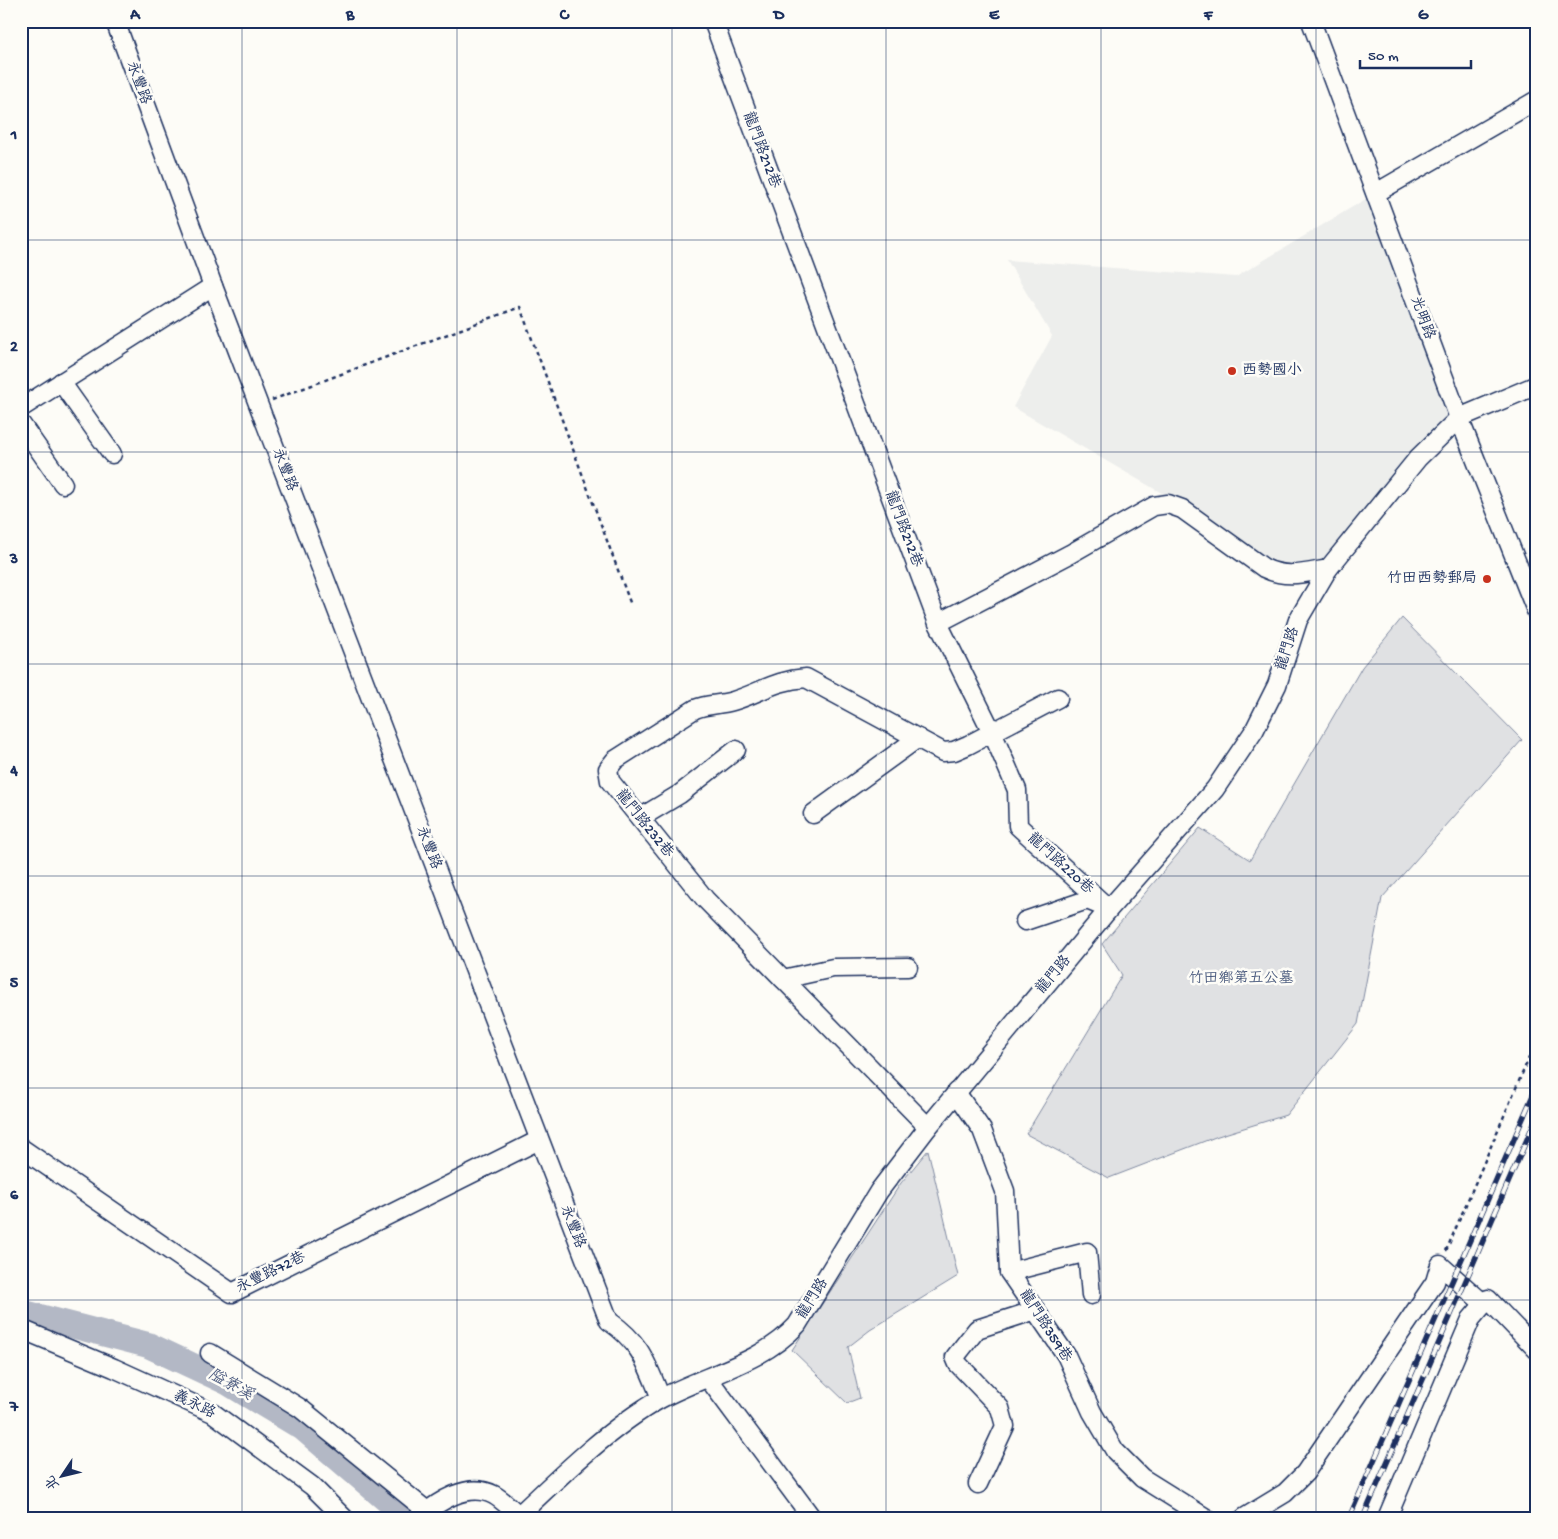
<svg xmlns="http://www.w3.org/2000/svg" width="1558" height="1539" viewBox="0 0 1558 1539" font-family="'Gochi Hand','LXGW WenKai TC',sans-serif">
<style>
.built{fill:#edeeec}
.green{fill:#e0e1e3;stroke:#7e88a0}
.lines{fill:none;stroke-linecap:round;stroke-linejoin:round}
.river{stroke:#b3b8c5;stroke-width:26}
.minor-casing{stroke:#1b2f5e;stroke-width:21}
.path{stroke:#1b2f5e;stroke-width:2.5;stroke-dasharray:4 4;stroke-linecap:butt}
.minor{stroke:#fdfcf7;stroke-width:18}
.rail-casing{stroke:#1b2f5e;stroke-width:5.5}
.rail{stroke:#fdfcf7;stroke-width:4;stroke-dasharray:11;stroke-linecap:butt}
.grid{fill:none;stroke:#1b2f5e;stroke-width:1;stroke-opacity:0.55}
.poi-dot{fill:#c8321e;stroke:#fdfcf7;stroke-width:2}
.labels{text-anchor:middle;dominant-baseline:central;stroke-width:5;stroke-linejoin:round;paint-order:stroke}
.street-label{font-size:15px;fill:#1b2f5e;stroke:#fdfcf7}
.poi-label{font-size:15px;fill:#1b2f5e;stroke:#fdfcf7;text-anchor:start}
.park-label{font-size:15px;fill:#4c5c7f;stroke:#fdfcf7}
.water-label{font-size:16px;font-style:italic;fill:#49587d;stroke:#fdfcf7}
.neatline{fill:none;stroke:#1b2f5e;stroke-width:2}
.grid-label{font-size:16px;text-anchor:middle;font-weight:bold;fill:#1b2f5e}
</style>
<rect width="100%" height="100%" fill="#fdfcf7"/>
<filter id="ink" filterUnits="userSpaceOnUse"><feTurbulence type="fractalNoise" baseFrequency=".02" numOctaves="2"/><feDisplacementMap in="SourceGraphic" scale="10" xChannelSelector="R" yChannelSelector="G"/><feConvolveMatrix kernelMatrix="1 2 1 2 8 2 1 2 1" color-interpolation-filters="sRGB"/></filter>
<g filter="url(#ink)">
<path class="built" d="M1369 197 1447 417 1412 455 1325 561 1287 567 1262 554 1183 502 1165 495 1013 407 1052 336 1007 260 1236 277Z"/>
<g class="green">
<path d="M1402 618 1522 740 1382 898 1358 1024 1286 1115 1218 1136 1109 1178 1026 1134 1122 975 1102 944 1200 828 1250 860 1362 667Z"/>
<path d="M928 1150 958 1276 870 1330 848 1347 860 1398 847 1403 792 1350 901 1183Z"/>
</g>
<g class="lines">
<path class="river" d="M21 1312 148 1345 227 1382 303 1428 408 1518"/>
<g class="minor-casing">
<g id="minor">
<path d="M115 21 213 286 609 1321C642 1344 646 1363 661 1398"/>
<path d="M713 21 938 623 992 732 1017 790 1018 826 1109 909"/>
<path d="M1311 21 1459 418 1537 613"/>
<path d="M1376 193 1537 100"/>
<path d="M61 382 112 454"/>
<path d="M21 408 213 286"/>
<path d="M21 424 63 484"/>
<path d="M938 623 1070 554 1154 506 1168 504 1182 509 1264 568C1286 579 1305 573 1328 569"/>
<path d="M813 814 918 738"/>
<path d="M640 818 680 794 736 750"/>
<path d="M1025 921 1087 900 1104 907"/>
<path d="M783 979 833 968 908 967"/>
<path d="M956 1092 982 1130 1005 1191 1009 1272 1066 1355 1092 1412 1115 1451 1142 1478 1206 1518"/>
<path d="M928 1127 705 899 610 781 608 769 615 760 695 709C707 704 720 705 733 701 760 693 775 680 806 678L943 752 954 751 968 745 1058 698"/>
<path d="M21 1148 232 1293 539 1140"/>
<path d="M1009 1272 1087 1252 1091 1295"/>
<path d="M21 1329 114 1368 213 1413 312 1486 344 1518"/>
<path d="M210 1353 300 1408 427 1511 430 1518"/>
<path d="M708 1378 812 1518"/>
<path d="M978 1484 1005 1426 1000 1408 958 1364 955 1357 977 1329 1036 1310"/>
<path d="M418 1518C438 1502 468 1481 494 1495 503 1500 511 1509 519 1515"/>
<path d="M516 1518C558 1478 610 1427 660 1399 706 1374 761 1364 797 1325L879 1191 928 1127 1109 909 1215 789 1254 731 1277 685 1298 620 1328 569 1418 458 1459 418 1537 385"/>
<path d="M1244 1518 1285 1493 1305 1473 1435 1282 1440 1265 1483 1303"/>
<path d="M1387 1518 1471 1319 1488 1299 1537 1350"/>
</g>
</g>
<g class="path">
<path d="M272 400 520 307 631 605"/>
<path d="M1446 1251 1537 1039"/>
</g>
<use href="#minor" class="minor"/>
<g class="rail-casing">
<g id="rail">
<path d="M1349 1518 1537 1086"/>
<path d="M1363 1518 1537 1116"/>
</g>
</g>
<use href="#rail" class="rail"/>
</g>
</g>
<path class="grid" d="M242 21V1518M457 21V1518M672 21V1518M886 21V1518M1101 21V1518M1316 21V1518M21 240H1537M21 452H1537M21 664H1537M21 876H1537M21 1088H1537M21 1300H1537"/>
<g class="poi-dot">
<circle cx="1232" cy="371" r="5"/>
<circle cx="1487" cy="579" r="5"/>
</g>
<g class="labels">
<g class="street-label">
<text transform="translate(138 83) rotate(70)">永豐路</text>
<text transform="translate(761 150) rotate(69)">龍門路212巷</text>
<text transform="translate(1422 318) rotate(70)">光明路</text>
<text transform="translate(284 470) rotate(69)">永豐路</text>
<text transform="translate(903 529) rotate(69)">龍門路212巷</text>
<text transform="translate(1288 649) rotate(-72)">龍門路</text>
<text transform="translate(644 824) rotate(51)">龍門路232巷</text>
<text transform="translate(428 848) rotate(69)">永豐路</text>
<text transform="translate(1060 864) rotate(42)">龍門路220巷</text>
<text transform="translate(1054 975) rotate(-50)">龍門路</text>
<text transform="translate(572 1227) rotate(69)">永豐路</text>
<text transform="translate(271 1273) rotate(-26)">永豐路72巷</text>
<text transform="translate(813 1299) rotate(-58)">龍門路</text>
<text transform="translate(1045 1326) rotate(57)">龍門路359巷</text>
<text transform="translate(194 1405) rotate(26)">義永路</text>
</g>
<g class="poi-label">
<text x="1242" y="371">西勢國小</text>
<text x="1477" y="579" text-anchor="end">竹田西勢郵局</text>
</g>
<g class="park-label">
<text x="1241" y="979">竹田鄉第五公墓</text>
</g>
<g class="water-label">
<text transform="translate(230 1386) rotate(29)">隘寮溪</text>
</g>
</g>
<rect width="1558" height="1539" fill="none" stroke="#fdfcf7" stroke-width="55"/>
<g transform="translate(62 1476) rotate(235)" stroke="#fdfcf7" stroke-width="4" paint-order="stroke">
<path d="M0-4L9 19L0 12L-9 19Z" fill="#1b2f5e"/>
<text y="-8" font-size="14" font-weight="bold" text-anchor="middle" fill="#1b2f5e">北</text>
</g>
<path d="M1360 60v8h111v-8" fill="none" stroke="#1b2f5e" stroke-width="2.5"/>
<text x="1368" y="60" font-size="15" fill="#1b2f5e" stroke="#fdfcf7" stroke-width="4" paint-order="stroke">50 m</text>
<rect x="28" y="28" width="1502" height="1484" class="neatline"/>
<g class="grid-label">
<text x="135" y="19">A</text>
<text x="350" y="19">B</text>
<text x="564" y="19">C</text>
<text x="779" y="19">D</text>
<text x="994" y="19">E</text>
<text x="1208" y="19">F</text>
<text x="1423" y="19">G</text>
<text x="14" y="139">1</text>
<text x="14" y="351">2</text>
<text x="14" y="563">3</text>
<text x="14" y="775">4</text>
<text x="14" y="987">5</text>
<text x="14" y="1199">6</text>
<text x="14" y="1411">7</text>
</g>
</svg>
